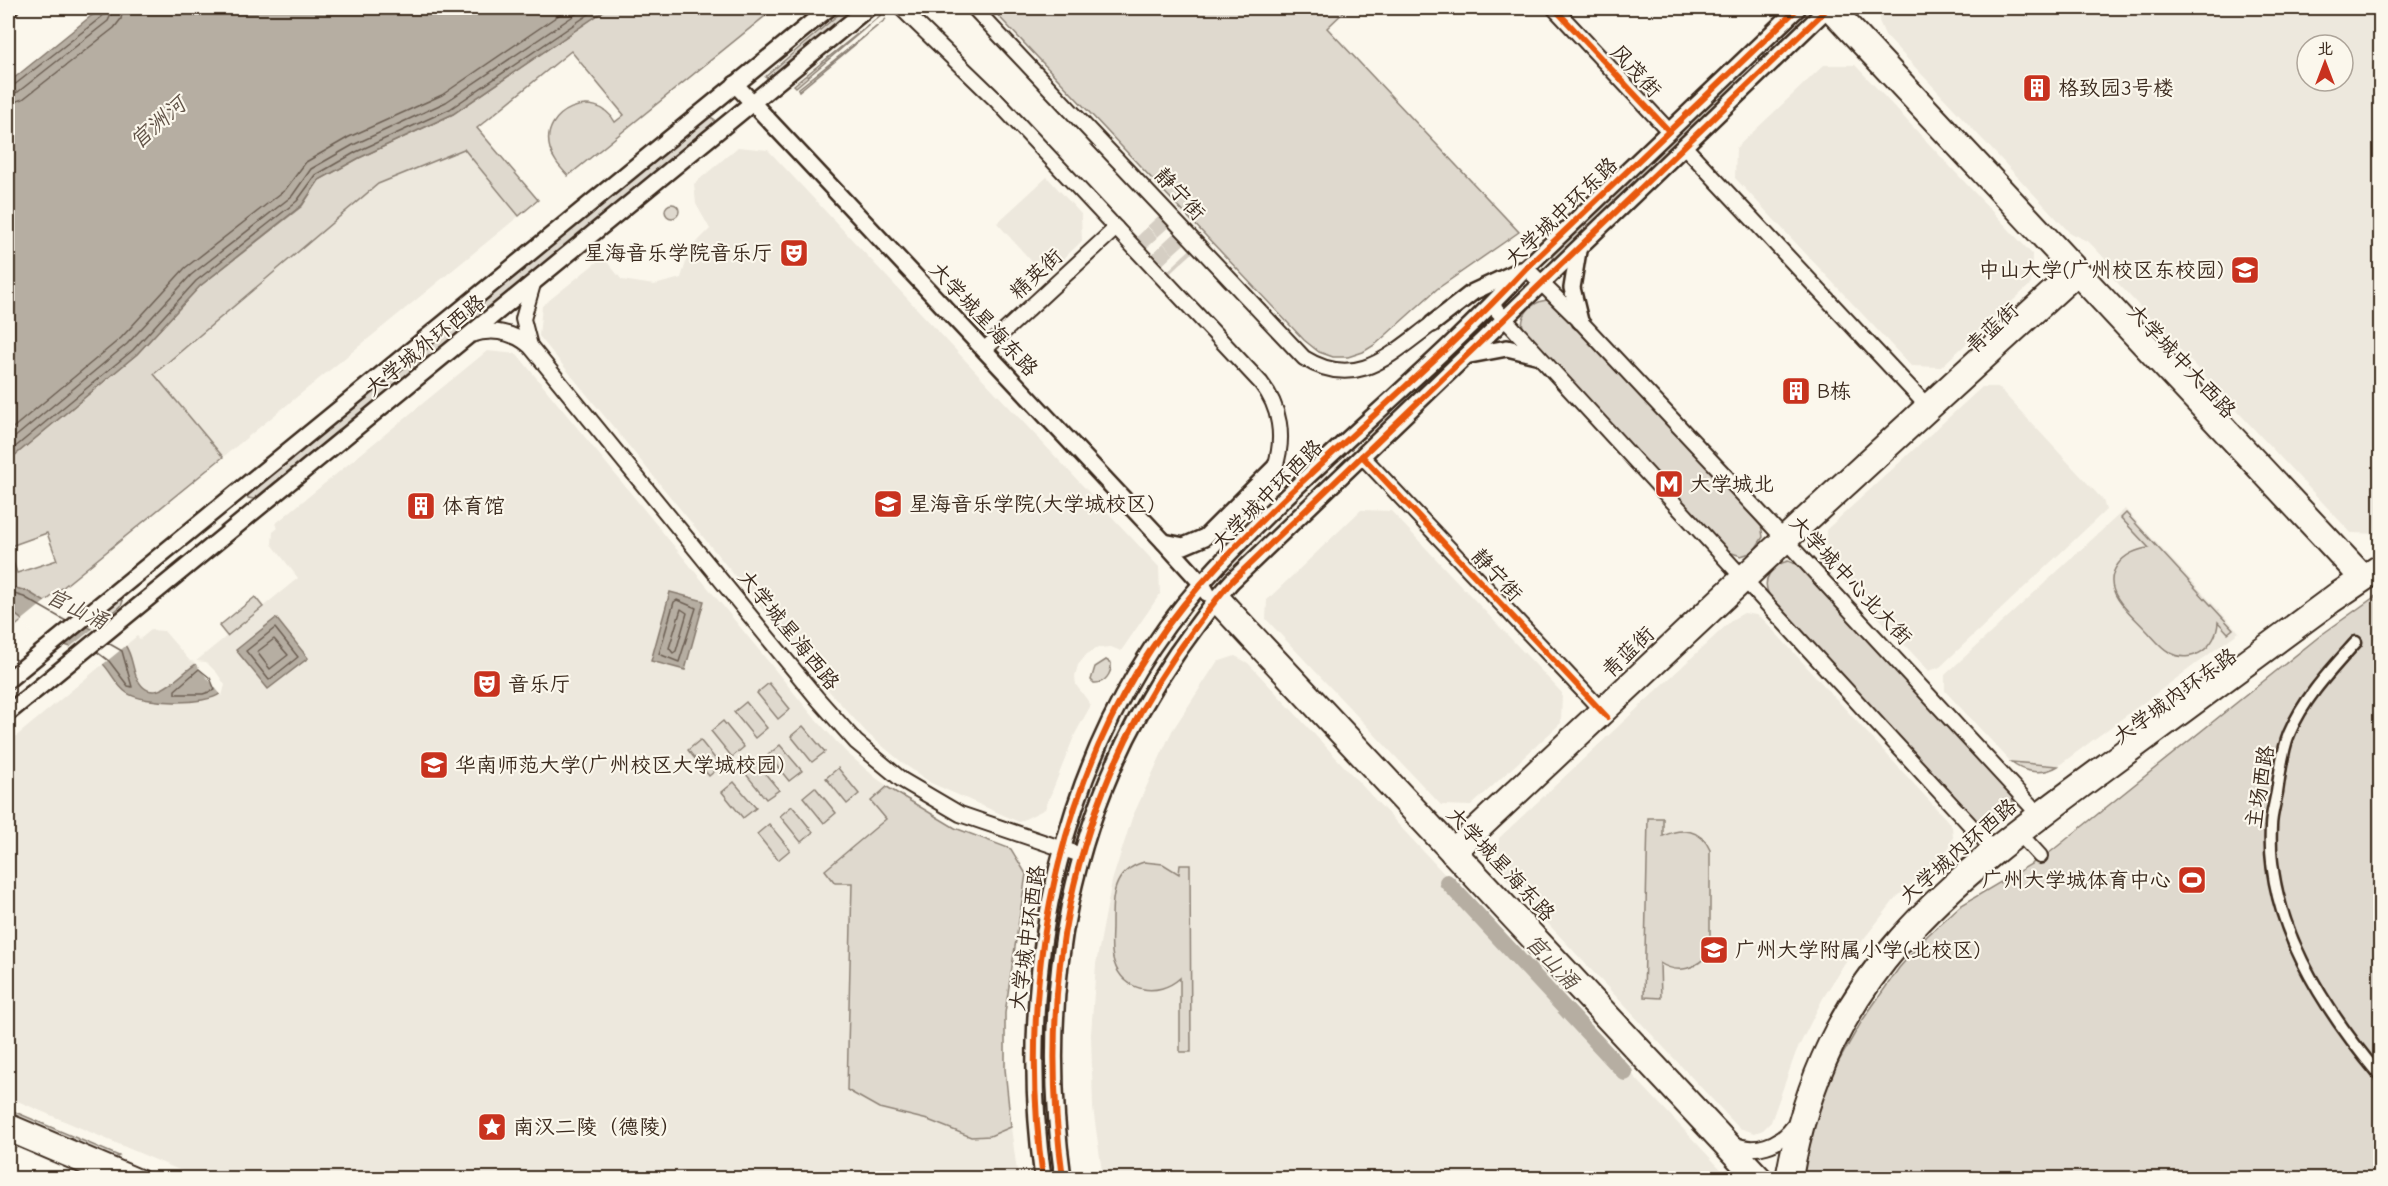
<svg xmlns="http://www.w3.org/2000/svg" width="2388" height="1186" viewBox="0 0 2388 1186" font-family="'Comic Neue','LXGW WenKai TC',sans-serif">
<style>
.built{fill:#ede8dd;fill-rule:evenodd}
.green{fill:#dfd9ce;stroke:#8d8276;stroke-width:1.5;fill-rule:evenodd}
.water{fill:#b6aea2;stroke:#85796d;stroke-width:1.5}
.pier{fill:#fbf7ec}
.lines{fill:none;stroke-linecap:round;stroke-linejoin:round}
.shore{stroke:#6c5f53;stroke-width:1.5}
.river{stroke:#b6aea2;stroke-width:16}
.primary-tunnel{stroke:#d5cec3;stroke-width:15;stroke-dasharray:15 8;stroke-linecap:butt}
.street-casing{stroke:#3b2a1e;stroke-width:15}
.secondary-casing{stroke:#3b2a1e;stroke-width:18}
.primary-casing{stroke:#3b2a1e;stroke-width:20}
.street{stroke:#fbf7ec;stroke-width:10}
.secondary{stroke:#fbf7ec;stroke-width:14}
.primary{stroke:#fbf7ec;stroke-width:15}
.cycleway-casing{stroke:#fbf7ec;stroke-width:10}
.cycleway{stroke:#e8590c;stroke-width:6}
.labels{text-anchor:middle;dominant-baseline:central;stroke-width:4.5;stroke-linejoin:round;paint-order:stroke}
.street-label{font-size:21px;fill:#3b2a1e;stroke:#fbf7ec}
.poi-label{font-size:21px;fill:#3b2a1e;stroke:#fbf7ec;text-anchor:start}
.water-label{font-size:22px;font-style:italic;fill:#605246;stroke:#fbf7ec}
</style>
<rect width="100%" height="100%" fill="#fbf7ec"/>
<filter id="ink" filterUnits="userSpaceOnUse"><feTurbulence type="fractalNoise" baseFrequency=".0167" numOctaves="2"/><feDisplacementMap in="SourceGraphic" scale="12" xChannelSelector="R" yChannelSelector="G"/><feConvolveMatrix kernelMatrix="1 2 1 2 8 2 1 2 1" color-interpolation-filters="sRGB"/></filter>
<g filter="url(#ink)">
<g class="built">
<path d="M1883 8H2380V534L2351 533 2113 278 2107 261 2089 242 2070 233 1885 35 1879 21ZM2307 45H2343V81H2307Z"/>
<path d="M1824 65H1855L2032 254 2031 284 1941 367 1911 366 1735 178 1736 148Z"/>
<path d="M738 147 768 150 1159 567 1160 594 1121 651 1111 647 1098 648 1087 654 1078 665 1075 676 1076 685 1091 705 1075 734 1045 809 1019 822 931 783 904 764 868 734 828 690 539 336 542 306 603 257 622 280 654 285 681 278 690 249 710 229 696 204 694 184Z"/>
<path d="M464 149 519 216 223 457 154 374 378 184Z"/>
<path d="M1047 177 1081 214 1082 241 1045 276 997 223Z"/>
<path d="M487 351 517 354 812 715 846 752 876 778 922 810 965 832 1011 849 1026 874 1005 1013 1007 1099 1018 1178H198L8 1097V743L137 636 140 639 151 630 164 631 190 661 195 662 298 578 272 544 273 532 278 528 275 524Z"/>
<path d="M1982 387H1998L2103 500 2106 510 1940 667 1929 671 1832 568 1826 555V530Z"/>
<path d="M2125 509 2239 632 2058 766 2011 762 1945 691V675Z"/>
<path d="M1361 510 1391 511 1562 693 1561 723 1471 806 1441 805 1266 619 1267 600Z"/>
<path d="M1744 613 1756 615 1763 619 1946 819 1952 827 1953 837 1949 848 1896 898 1844 964 1822 1000 1796 1052 1771 1122 1763 1130 1755 1133 1739 1128 1497 869 1499 838 1733 619Z"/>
<path d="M1235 656 1248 663 1449 879 1443 885 1623 1077 1629 1071 1729 1178H1103L1093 1108 1091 1034 1096 964 1112 881 1132 818 1172 731 1217 662Z"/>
</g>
<g class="green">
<path d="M608 8H775L568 176C561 168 553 160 550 149 539 111 596 87 615 122L624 115 571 51 477 128 538 200 519 216 464 149 378 184 154 374 223 457 8 632V461L137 354 200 286 302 206 319 180 359 158 453 114ZM47 533 57 560 17 573 8 547Z"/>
<path d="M846 8H857L769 79 765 77Z"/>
<path d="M991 8H1348L1327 28 1519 232 1437 289 1376 344 1363 352 1348 357H1333L1319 352 1304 340Z"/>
<path d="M1804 11 1809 13 1807 17 1556 261 1551 256 1630 176Z"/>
<path d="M882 14 796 87 794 85Z"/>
<path d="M886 19 799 91 798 89Z"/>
<path d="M708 116 714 119V125L254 499 248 498 247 493Z"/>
<circle cx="672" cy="211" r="7"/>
<path d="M1547 300 1556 304 1761 524 1763 537 1753 552 1741 556 1729 552 1525 333C1517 318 1530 302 1547 300Z"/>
<path d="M2126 513 2233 629 2228 633 2218 622C2217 647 2192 666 2169 652 2160 647 2153 637 2146 630 2137 620 2125 610 2118 599 2101 573 2124 550 2149 548L2121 518Z"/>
<path d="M1788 561 1800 566 2010 794C2020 808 2000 825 1986 827L1978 822 1769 595C1761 579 1772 565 1788 561Z"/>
<path d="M2380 593V1178H1797L1827 1082 1862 1021 1899 968 1927 936 1960 906 2048 854 2321 635Z"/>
<path d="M255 597 263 607 227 636 219 626Z"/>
<path d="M118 599 123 601 121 606 97 626 90 622Z"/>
<path d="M1106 660 1111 663C1112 673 1105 684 1094 683L1091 680 1095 667Z"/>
<path d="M769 683 790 709 778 719 757 693Z"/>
<path d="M746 702 767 728 755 738 734 712Z"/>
<path d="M723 721 744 747 732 757 711 731Z"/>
<path d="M803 726 825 752 812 762 791 736Z"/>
<path d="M700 740 721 766 709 776 688 750Z"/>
<path d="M780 745 802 771 789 781 768 755Z"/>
<path d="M2011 762 2058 766C2044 775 2023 773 2011 762Z"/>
<path d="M757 764 779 790 766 799 745 773Z"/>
<path d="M838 768 859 794 847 804 826 778Z"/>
<path d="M734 782 756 808 743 818 722 792Z"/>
<path d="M815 787 836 813 824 823 803 797Z"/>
<path d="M887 787 955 828 1011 849 1026 874 1005 1013V1069L1011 1127 990 1136 971 1137 928 1120 879 1108 847 1090 852 883H835L825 870 886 819 871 801Z"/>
<path d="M792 806 813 832 801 842 780 816Z"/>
<path d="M1648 818H1663V836C1682 827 1701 829 1710 850V951C1698 969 1678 975 1660 963L1661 998 1644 997Z"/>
<path d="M769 824 790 850 778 860 757 834Z"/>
<path d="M1144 862 1163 864 1179 874 1180 865H1190L1191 1052H1180V978C1158 998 1123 992 1114 962 1110 950 1112 937 1112 925 1112 897 1112 871 1144 862Z"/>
<path d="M8 1109 119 1156 111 1160 8 1116Z"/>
</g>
<g class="water">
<path d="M105 8H608L453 114 359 158 319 180 302 205 200 286 137 354 8 461V83L91 16Z"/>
<path d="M8 586 27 591 78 622 125 645C132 655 132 666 136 676 152 713 181 671 198 663L221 693C206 706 143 704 127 693 115 685 111 670 100 661 84 649 67 647 49 639 33 632 23 618 8 610Z"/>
<path d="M670 592 704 601 685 670 651 661Z"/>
<path d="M276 618 308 658 268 689 236 650Z"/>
</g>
<g class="pier">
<path d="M47 600 79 619 49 643 36 636 20 622Z"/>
<path d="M95 627 128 644 101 666 69 648Z"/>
<path d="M196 661 206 662 217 673 225 685 222 696 194 662Z"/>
</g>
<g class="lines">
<g class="shore">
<path d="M8 87 13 86 104 15 106 8"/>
<path d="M8 95 18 92 108 21 114 8"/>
<path d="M8 104 23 99 114 28 121 19 123 8"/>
<path d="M8 432 121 338 185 268 285 190 306 162 349 137 442 95 569 8"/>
<path d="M8 443 127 344 191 275 292 196 311 169 353 145 446 102 585 8"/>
<path d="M8 453 133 350 196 281 297 201 316 175 356 152 450 109 598 8"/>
<path d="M8 592 24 597 66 621"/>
<path d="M677 600 696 608 679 662 659 654 674 602Z"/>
<path d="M681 609 687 613 676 651 673 653 669 648Z"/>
<path d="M275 628 298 657 269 680 246 651Z"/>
<path d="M274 639 288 655 270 669 257 652Z"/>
<path d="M97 652 109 661 128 686 132 687 122 651 108 643"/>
<path d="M199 669 210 678 215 690 203 694H175V690Z"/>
</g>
<path class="river" d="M1447 882 1625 1073"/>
<g class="primary-tunnel">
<path d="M1153 221 1187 258"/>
<path d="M1142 232 1176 268"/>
</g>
<g class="street-casing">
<path id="street" d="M2356 642C2331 670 2304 698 2289 734 2282 751 2280 773 2277 792 2275 803 2271 816 2271 827 2266 921 2323 1008 2380 1076"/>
</g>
<g class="secondary-casing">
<g id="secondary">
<path d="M901 8 996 100 1261 383C1280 407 1285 437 1275 467"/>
<path d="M974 8 1304 358C1357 391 1391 354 1432 324"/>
<path d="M1554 8 1669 131"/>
<path d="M1823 8 2360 583"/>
<path d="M1838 8 2369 576"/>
<path d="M8 10 11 8"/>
<path d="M1684 146 1929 408"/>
<path d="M1526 268 1580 321 1762 515 2042 818"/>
<path d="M1492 305 1996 853"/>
<path d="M471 335C492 328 513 332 530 346L817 698 856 742 902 780 960 814 1081 855"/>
<path d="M530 346 523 319 533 284"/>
<path d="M984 350 1116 228"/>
<path d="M1362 456 1604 713"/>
<path d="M1220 594 1766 1178"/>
<path d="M1213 603 1750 1178"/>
<path d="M2017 831 2040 856"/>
<path d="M1449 856 1453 844 1807 511 2069 270 2080 267"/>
<path d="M1449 856 1461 852 1799 534 2077 279 2080 267"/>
<path d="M8 1121 142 1178"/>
<path d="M8 1134 111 1178"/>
<path d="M1734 1144C1754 1154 1780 1145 1793 1127"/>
<path d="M1783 1178C1820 969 1943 879 2104 761 2181 704 2257 648 2334 591L2380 561"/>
<path d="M1795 1178C1830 977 1950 889 2104 775 2181 718 2258 662 2334 605L2380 574"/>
</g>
</g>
<g class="primary-casing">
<g id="primary">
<path d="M735 84 1164 542 1202 584 1207 593"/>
<path d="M1578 251 1572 288 1580 321"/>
<path d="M1432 324 1473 292 1520 270"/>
<path d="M1470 355 1507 348 1536 355"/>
<path d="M1164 542 1184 546 1205 537 1275 467"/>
<path d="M8 680 829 8"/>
<path d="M8 713 868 8"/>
<path d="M1043 1178C1014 973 1061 743 1201 584 1302 471 1424 379 1526 268L1798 8"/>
<path d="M1063 1178C1037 991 1069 810 1177 653 1195 628 1212 603 1232 581L1828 8"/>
</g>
</g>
<use href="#street" class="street"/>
<use href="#secondary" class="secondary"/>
<use href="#primary" class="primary"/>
<g class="cycleway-casing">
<g id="cycleway">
<path d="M1554 8 1669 131"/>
<path d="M1362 456 1607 717"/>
<path d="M1043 1178C1014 973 1061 743 1201 584 1302 471 1424 379 1526 268L1798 8"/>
<path d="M1063 1178C1037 991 1069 810 1177 653 1195 628 1212 603 1232 581L1828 8"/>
</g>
</g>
<use href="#cycleway" class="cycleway"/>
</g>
</g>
<defs>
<g id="building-square" transform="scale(1.5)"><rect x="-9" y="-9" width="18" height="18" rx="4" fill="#c8321e" stroke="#fbf7ec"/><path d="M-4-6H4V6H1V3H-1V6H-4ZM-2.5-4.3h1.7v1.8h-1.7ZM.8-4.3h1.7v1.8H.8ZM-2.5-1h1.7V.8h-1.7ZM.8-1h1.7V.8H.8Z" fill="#fff"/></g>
<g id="theatre-square" transform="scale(1.5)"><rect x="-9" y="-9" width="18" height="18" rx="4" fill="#c8321e" stroke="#fbf7ec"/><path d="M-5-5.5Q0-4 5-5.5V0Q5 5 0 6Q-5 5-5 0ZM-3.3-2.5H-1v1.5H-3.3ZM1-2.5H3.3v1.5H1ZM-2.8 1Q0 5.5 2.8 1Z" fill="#fff"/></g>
<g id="university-square" transform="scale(1.5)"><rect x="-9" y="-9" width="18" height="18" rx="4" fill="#c8321e" stroke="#fbf7ec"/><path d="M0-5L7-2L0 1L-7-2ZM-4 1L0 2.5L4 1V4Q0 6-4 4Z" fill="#fff"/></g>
<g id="metro-square" transform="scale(1.5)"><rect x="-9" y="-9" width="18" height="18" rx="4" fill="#c8321e" stroke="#fbf7ec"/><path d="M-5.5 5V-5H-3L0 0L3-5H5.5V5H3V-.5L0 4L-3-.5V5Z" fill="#fff"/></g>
<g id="stadium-square" transform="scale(1.5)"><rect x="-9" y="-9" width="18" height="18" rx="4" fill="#c8321e" stroke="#fbf7ec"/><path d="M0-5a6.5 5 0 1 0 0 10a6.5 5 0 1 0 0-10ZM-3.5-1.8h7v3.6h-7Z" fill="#fff"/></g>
<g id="school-square" transform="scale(1.5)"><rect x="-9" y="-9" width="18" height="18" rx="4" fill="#c8321e" stroke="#fbf7ec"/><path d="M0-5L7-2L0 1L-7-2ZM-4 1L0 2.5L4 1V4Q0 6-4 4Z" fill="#fff"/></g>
<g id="sight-square" transform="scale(1.5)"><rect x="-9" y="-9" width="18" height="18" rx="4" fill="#c8321e" stroke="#fbf7ec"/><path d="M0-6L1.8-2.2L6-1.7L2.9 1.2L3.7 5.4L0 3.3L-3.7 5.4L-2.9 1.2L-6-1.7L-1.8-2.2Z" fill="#fff"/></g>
</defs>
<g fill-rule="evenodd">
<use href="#building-square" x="2037" y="88"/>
<use href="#theatre-square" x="794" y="253"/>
<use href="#university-square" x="2245" y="270"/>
<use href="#building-square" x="1796" y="391"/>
<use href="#metro-square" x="1669" y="484"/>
<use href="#university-square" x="888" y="504"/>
<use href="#building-square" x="421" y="506"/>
<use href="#theatre-square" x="487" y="684"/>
<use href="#university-square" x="434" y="765"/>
<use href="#stadium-square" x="2192" y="880"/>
<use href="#school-square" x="1714" y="950"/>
<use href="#sight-square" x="492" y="1127"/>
</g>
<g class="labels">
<g class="street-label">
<text transform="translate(1636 71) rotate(47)">风茂街</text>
<text transform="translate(1180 194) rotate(47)">静宁街</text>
<text transform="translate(1561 212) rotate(-44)">大学城中环东路</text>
<text transform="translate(1036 274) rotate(-43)">精英街</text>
<text transform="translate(984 319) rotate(47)">大学城星海东路</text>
<text transform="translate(1992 328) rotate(-43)">青蓝街</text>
<text transform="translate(425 345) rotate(-39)">大学城外环西路</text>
<text transform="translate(2182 361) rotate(47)">大学城中大西路</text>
<text transform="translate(1267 495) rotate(-45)">大学城中环西路</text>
<text transform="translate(1497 575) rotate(47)">静宁街</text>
<text transform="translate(1851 580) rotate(47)">大学城中心北大街</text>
<text transform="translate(789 630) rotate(51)">大学城星海西路</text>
<text transform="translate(1628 652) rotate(-44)">青蓝街</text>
<text transform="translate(2175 696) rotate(-36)">大学城内环东路</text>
<text transform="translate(2260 787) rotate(-81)">主场西路</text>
<text transform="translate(1958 851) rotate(-41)">大学城内环西路</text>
<text transform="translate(1501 864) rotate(47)">大学城星海东路</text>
<text transform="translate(1027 938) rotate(-82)">大学城中环西路</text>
</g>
<g class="poi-label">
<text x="2058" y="88">格致园3号楼</text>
<text x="773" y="253" text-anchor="end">星海音乐学院音乐厅</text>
<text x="2224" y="270" text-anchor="end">中山大学(广州校区东校园)</text>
<text x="1817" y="391">B栋</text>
<text x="1690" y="484">大学城北</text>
<text x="909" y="504">星海音乐学院(大学城校区)</text>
<text x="442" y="506">体育馆</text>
<text x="508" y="684">音乐厅</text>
<text x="455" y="765">华南师范大学(广州校区大学城校园)</text>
<text x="2171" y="880" text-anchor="end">广州大学城体育中心</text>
<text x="1735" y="950">广州大学附属小学(北校区)</text>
<text x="513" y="1127">南汉二陵（德陵）</text>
</g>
<g class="water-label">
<text transform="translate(158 123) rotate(-41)">官洲河</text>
<text transform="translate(77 609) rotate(26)">官山涌</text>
<text transform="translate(1552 962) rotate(47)">官山涌</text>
</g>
</g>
<rect width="2388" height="1186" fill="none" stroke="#fbf7ec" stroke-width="30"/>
<rect x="15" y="15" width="2358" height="1156" fill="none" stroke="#3b2a1e" stroke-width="2" filter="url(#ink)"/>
<g transform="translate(2325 63)"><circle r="28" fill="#fbf7ec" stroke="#aea59a" stroke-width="1.5"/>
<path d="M0-4.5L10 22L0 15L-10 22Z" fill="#c8321e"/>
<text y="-9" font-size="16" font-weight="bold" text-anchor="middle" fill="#3b2a1e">北</text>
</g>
</svg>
